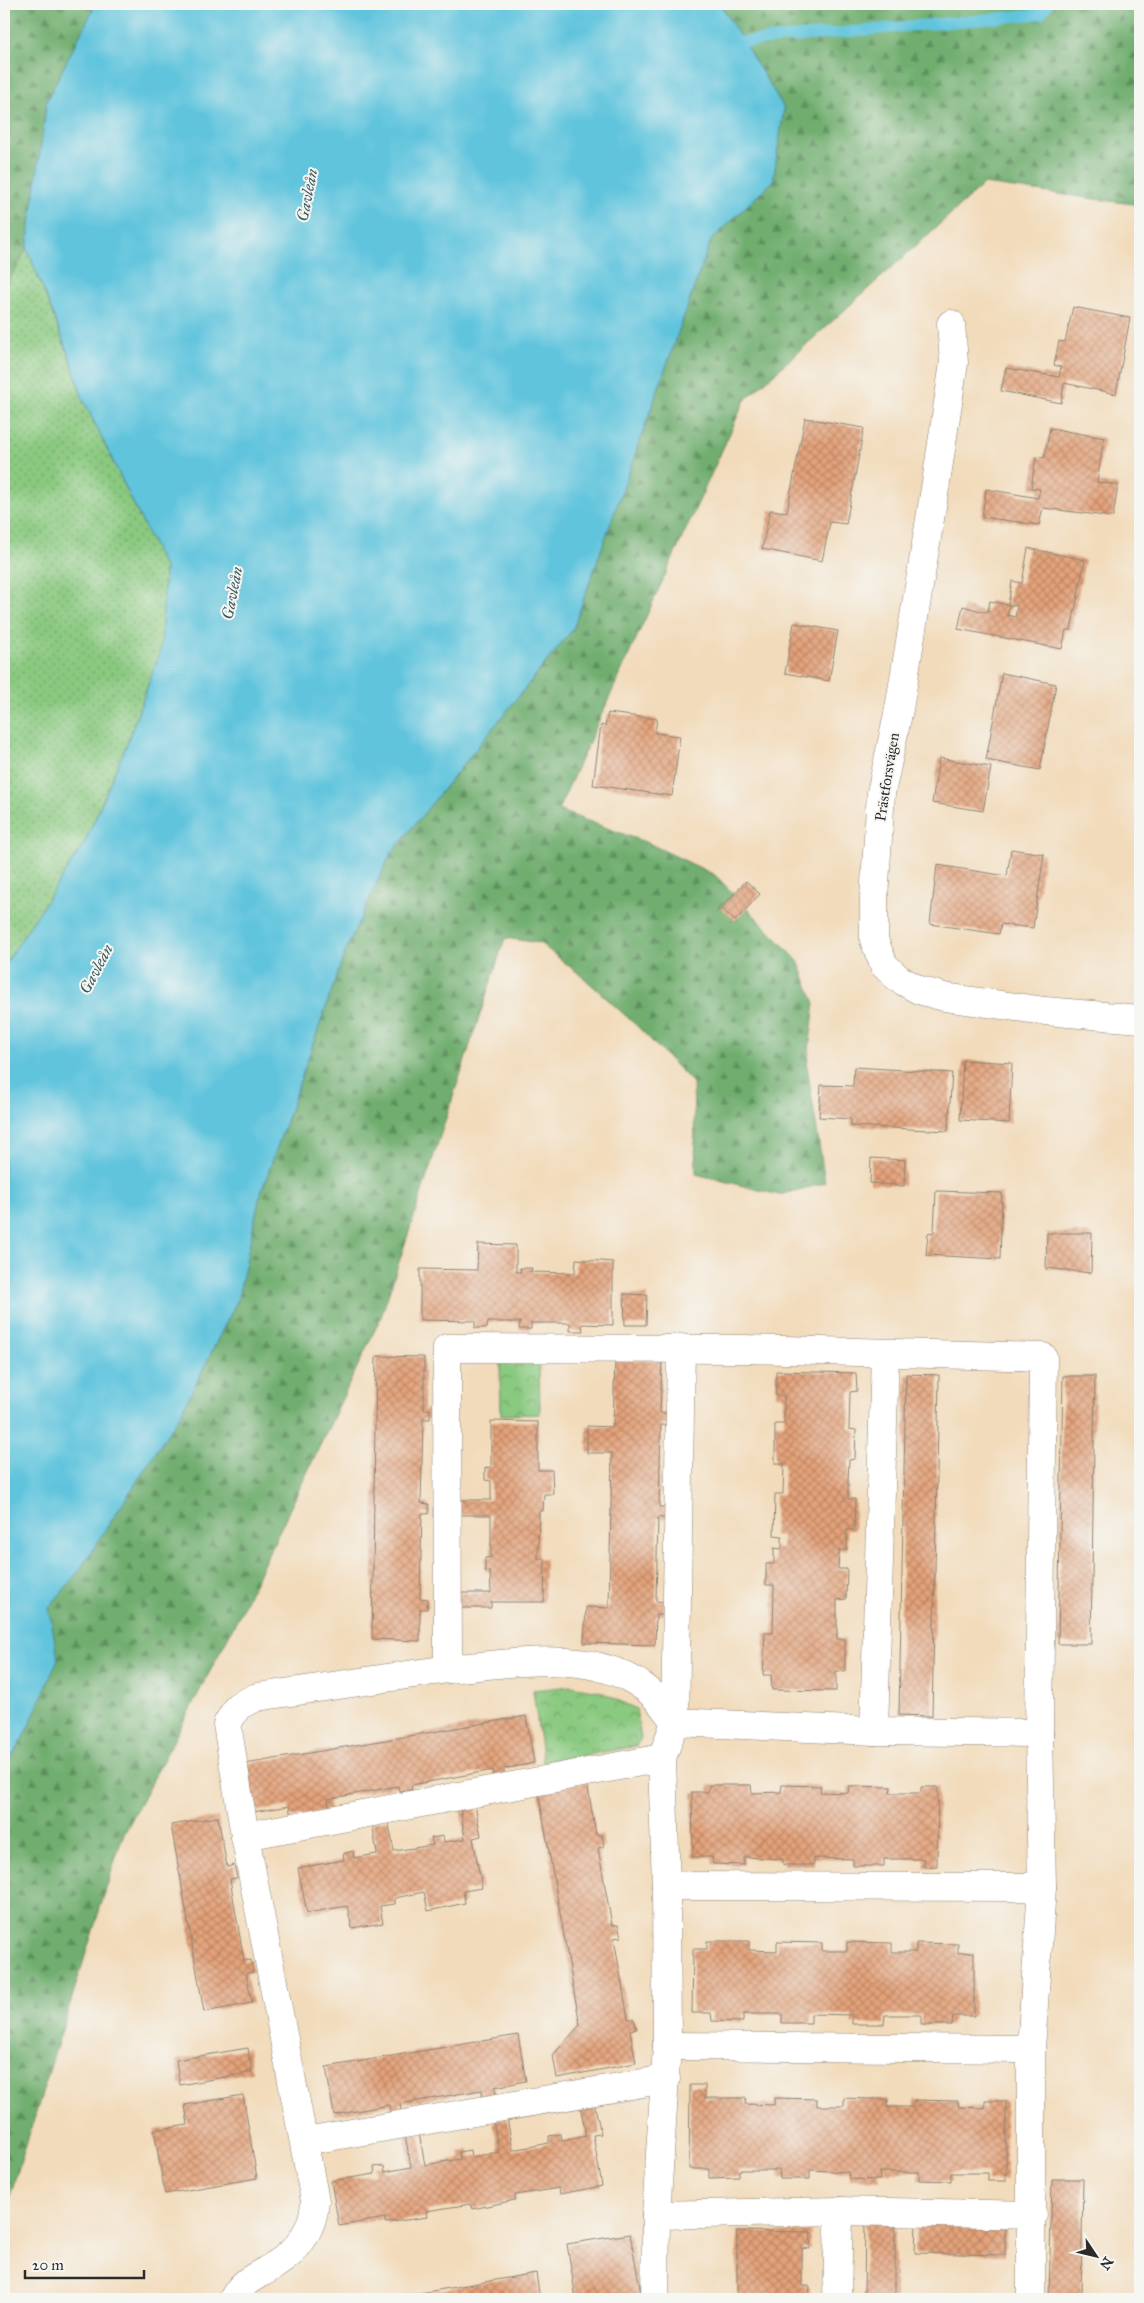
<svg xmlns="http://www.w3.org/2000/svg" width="1144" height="2303" viewBox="0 0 1144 2303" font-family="'IM FELL Great Primer',serif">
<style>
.grass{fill:url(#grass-dots);stroke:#5a7a56}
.forest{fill:url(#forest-firs);stroke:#4d6c4c}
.park{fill:url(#park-crowns);stroke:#5a7a56}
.water{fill:#60c4dd;stroke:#467884}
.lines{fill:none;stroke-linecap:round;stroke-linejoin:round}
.stream{stroke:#60c4dd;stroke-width:11}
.building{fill:url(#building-cross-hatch);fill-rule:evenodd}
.minor-casing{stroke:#8e8373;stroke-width:29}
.minor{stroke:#fff;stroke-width:28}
.labels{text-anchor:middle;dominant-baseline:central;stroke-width:4;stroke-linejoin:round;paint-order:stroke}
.street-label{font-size:15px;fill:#2b2b2b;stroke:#f6f6f2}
.water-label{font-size:16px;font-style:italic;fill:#3b5960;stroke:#f6f6f2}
</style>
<defs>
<pattern id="grass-dots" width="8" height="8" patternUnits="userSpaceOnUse" patternTransform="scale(1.25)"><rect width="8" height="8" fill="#8ac980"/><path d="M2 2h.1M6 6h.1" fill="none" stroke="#71a369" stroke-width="1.8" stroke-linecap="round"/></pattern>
<pattern id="forest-firs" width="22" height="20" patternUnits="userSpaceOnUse" patternTransform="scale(1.25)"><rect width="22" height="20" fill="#6fad6e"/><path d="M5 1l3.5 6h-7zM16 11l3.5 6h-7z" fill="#5b8d5b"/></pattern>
<pattern id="park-crowns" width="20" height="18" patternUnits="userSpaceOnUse" patternTransform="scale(1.25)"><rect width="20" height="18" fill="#8ac980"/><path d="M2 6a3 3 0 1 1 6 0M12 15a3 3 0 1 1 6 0" fill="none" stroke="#71a369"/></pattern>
<pattern id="building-cross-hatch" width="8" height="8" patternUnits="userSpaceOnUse" patternTransform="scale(1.25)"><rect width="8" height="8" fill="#e4a27a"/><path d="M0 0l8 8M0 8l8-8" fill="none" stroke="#b98464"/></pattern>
</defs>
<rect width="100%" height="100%" fill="#f6f6f2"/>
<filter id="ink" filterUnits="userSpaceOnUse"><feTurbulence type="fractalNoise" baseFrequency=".02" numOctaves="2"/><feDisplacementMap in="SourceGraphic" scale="10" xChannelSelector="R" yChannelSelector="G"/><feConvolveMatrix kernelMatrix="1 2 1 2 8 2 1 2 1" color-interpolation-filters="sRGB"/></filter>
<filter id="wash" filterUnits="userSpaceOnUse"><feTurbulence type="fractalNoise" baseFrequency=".0096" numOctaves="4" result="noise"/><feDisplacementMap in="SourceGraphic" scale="20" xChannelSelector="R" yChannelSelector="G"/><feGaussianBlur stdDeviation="1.12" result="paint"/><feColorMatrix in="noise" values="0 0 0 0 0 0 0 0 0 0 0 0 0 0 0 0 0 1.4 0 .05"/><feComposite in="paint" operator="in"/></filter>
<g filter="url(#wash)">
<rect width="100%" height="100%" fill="#f2dbbb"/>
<path class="grass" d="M27 248 72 364 82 397 165 569 161 649 128 741 85 842 4 966V269Z"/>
<g class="forest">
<path d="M4 4H96L47 100 27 248 4 290Z"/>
<path d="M720 4H1140V205L984 184 745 400 558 810 648 843 715 875 798 961 815 1003 807 1066 825 1183 779 1195 696 1174 693 1083 637 1026 583 977 540 943 505 938 381 1317 237 1620 122 1838 4 2215V1768L24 1737 57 1659 49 1608 79 1571 181 1413 238 1299 259 1199 345 952 390 855 573 629 711 240 773 181 784 108Z"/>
</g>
<g class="park">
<path d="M539 1362 540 1414 501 1415 500 1363Z"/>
<path d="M571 1686 599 1691 636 1709 641 1738 636 1746 543 1763 533 1690Z"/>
</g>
<path class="water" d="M96 4H720L784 108 773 181 711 240 573 629 390 855 345 952 259 1199 238 1299 181 1413 79 1571 49 1608 58 1659 24 1737 4 1768V966L85 842 128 741 161 649 165 569 82 397 72 363 27 248 47 100Z"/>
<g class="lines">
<path class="stream" d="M729 43 1040 14 1048 4"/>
</g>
<g id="blocks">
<g class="building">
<path d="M1073 307 1130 318 1116 394 1064 383 1061 403 1001 391 1006 368 1059 377 1061 367 1054 365 1059 341 1065 342Z"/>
<path d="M805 418 864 428 846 524 830 522 822 561 762 549 770 510 787 512Z"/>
<path d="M1050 428 1104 438 1097 482 1118 485 1113 517 1043 508 1039 525 982 517 986 489 1038 498 1040 489 1031 488 1036 457 1044 458Z"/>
<path d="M1028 548 1085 560 1071 630H1066L1062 649 958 629 963 606 984 612 988 611 990 601 1008 605 1012 581 1022 583ZM1010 605 1017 606 1015 617 1007 615Z"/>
<path d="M794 623 838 631 829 681 785 673Z"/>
<path d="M1002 673 1056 684 1040 770 986 760Z"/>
<path d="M608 713 657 719 655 733 680 736 672 796 593 785 601 725 605 726Z"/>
<path d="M939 758 991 767 983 811 932 803Z"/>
<path d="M1011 849 1044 854 1033 928 1001 924 999 934 930 924 937 865 1007 876Z"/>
<path d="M746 881 760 894 735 921 721 908Z"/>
<path d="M963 1060 1012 1063 1009 1123 960 1120Z"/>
<path d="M854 1067 952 1073 948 1131 851 1126V1119L819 1117 821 1085 853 1086Z"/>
<path d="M871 1158 905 1160 904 1186 870 1183Z"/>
<path d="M936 1191 1002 1193 1000 1259 926 1255 928 1233 934 1232Z"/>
<path d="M1047 1233H1092L1091 1273 1046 1268Z"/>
<path d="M478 1244 516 1245V1272H521L520 1268H532L531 1272 575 1273 576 1259 613 1262V1325L582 1324 583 1331H570V1323H531V1329H519L520 1322H488L487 1328H475V1321L420 1320V1269L477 1270Z"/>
<path d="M624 1294 647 1295 646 1325H625Z"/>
<path d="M376 1356 424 1357V1410L430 1409V1419H423L421 1503 429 1504V1514L422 1513 420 1598 428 1599 427 1609H420V1641L372 1639Z"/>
<path d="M615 1360H662L660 1413H669V1425H661L659 1507H667V1519L658 1517 656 1601 664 1602V1615H656L655 1645 584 1643 586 1607 609 1608 612 1453H587V1426L613 1427Z"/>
<path d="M776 1371 856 1373 857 1391 850 1392 849 1429 856 1430 855 1459 849 1460 848 1480V1499H855L854 1530H847V1550H839L838 1569H847L846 1599 837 1600V1639H845V1671H836V1691L772 1690 771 1675H763L765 1633H773L774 1585H766V1564H774V1548L782 1549V1536L774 1535 775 1494H783L784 1464H775V1424H784V1396L776 1395Z"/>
<path d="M906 1374 939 1375 932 1716 899 1715Z"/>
<path d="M1063 1376H1095L1091 1644H1058Z"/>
<path d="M491 1421 538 1422V1470H552L553 1494H544L543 1511H539L538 1559H545L544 1602H491V1608H458V1593H491L490 1572 485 1571V1558L491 1557V1515H459V1500H491V1481L485 1480V1468L491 1467Z"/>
<path d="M526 1716 534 1763 504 1769V1774L493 1776V1770L411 1785 412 1790 399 1791 398 1786 328 1799 330 1810 291 1817 289 1806 253 1812 245 1764Z"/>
<path d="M587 1782 596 1835H602L604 1847 598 1848 612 1925H618L621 1937 614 1938 628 2019H634L637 2029 630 2030 636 2063 557 2078 553 2055 580 2025 538 1790Z"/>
<path d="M709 1785H751L752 1793 781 1792 782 1785 821 1786 820 1792 848 1793 849 1786 891 1787 890 1793H921V1787H938L937 1866 924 1867V1859H884V1866H853V1859L814 1858V1865H783V1859L744 1857V1865L713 1864 712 1857H693L692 1792H708Z"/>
<path d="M475 1805 481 1836 473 1838 482 1888 463 1891 465 1903 428 1911 424 1892 395 1898V1904L380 1906 383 1923 352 1928 347 1906 307 1913 298 1868 344 1860 343 1854 353 1851 354 1858 377 1854 372 1822 388 1820 394 1851 433 1845 431 1838 443 1836 444 1842 465 1839 460 1807Z"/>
<path d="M218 1817 227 1867 234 1865 237 1878 230 1879 244 1961 251 1960 253 1972 246 1973 252 2003 204 2012 171 1825Z"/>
<path d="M707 1941H749V1950L777 1951V1942L822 1943V1951H847V1942L892 1943V1952H916V1943L958 1944V1953L974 1952V2016H953L952 2025H921V2015H885L884 2024H852V2015L811 2014V2023H782V2014H743V2022L712 2021 711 2013H692L693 1949H707Z"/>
<path d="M518 2035 526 2081 495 2087 496 2095 482 2097V2090L400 2104 401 2111 391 2112 390 2105 334 2115 326 2067Z"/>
<path d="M248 2048 252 2072 180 2085 176 2060Z"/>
<path d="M690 2085H705V2098H746L745 2104 774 2105V2098L817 2099V2106H844V2098L866 2099H888L887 2107H914V2100L958 2101 959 2107 985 2108V2101H1006V2181H988V2173H951V2181L919 2180V2172H879L880 2180 849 2179 848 2172 810 2170V2179H780L779 2170H739V2177L709 2178V2169H689Z"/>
<path d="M243 2095 257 2178 165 2194 154 2130 188 2125 185 2105Z"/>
<path d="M594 2102 601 2134 593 2135 602 2186 560 2194 559 2188 515 2195V2200L473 2209 471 2204 426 2211 427 2217 385 2223V2218L339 2226 331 2181 375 2174 374 2167 384 2166 385 2172 411 2167 405 2135 419 2133 425 2165 460 2159 459 2152 470 2150 471 2157 499 2152 493 2120 507 2118 513 2150 549 2143V2136L561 2134 562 2141 586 2136 580 2104Z"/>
<path d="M1052 2179H1083L1081 2299H1049Z"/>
<path d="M865 2220H895V2299H864Z"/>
<path d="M916 2220 1005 2222V2255L915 2253Z"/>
<path d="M737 2231 811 2232 810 2249 802 2248V2286H810L809 2299H737Z"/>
<path d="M630 2234 642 2298 576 2299 567 2244Z"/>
<path d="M536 2273 540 2299H392V2298Z"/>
</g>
</g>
</g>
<g filter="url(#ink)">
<use href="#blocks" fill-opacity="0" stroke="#8e8373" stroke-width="1"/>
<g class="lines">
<g class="minor-casing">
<g id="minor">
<path d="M951 324 954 363 937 476 899 709 881 793 874 898V940L884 965 899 979 919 990 944 997 1045 1011 1140 1019"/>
<path d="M681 1348 675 1722 874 1731 1039 1733"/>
<path d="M874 1731 885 1354"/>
<path d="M245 1836 662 1758"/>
<path d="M666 1886 1042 1887"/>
<path d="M667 2046 1031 2049"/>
<path d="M305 2141 666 2079"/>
<path d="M233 2299C244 2278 257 2277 275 2265 298 2251 314 2228 315 2201L245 1836 227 1724 238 1706 257 1697 448 1669"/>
<path d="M655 2299 656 2215"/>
<path d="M837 2299 839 2211"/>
<path d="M1031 2299V2049L1042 1887 1039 1733 1043 1357 743 1349 447 1348 448 1669C511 1664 590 1647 645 1688 658 1697 666 1710 675 1722L662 1758 666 1886 667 2046 656 2215 839 2211 1033 2215"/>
</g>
</g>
<use href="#minor" class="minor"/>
</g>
</g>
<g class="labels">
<g class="street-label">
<text transform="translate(887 777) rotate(-81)">Prästforsvägen</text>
</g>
<g class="water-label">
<text transform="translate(307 195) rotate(-79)">Gavleån</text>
<text transform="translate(232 593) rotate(-79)">Gavleån</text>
<text transform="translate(96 969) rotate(-62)">Gavleån</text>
</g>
</g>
<rect width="1144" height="2303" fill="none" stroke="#f6f6f2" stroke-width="20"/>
<g transform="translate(1096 2256) rotate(125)" stroke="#f6f6f2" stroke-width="4" paint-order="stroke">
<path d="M0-4L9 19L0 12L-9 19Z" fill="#2b2b2b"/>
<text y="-8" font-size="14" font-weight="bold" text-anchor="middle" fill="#2b2b2b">N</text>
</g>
<path d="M25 2270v8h119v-8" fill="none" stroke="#2b2b2b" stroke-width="2.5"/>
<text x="32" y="2270" font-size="15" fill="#2b2b2b" stroke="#f6f6f2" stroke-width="4" paint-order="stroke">20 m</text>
</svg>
